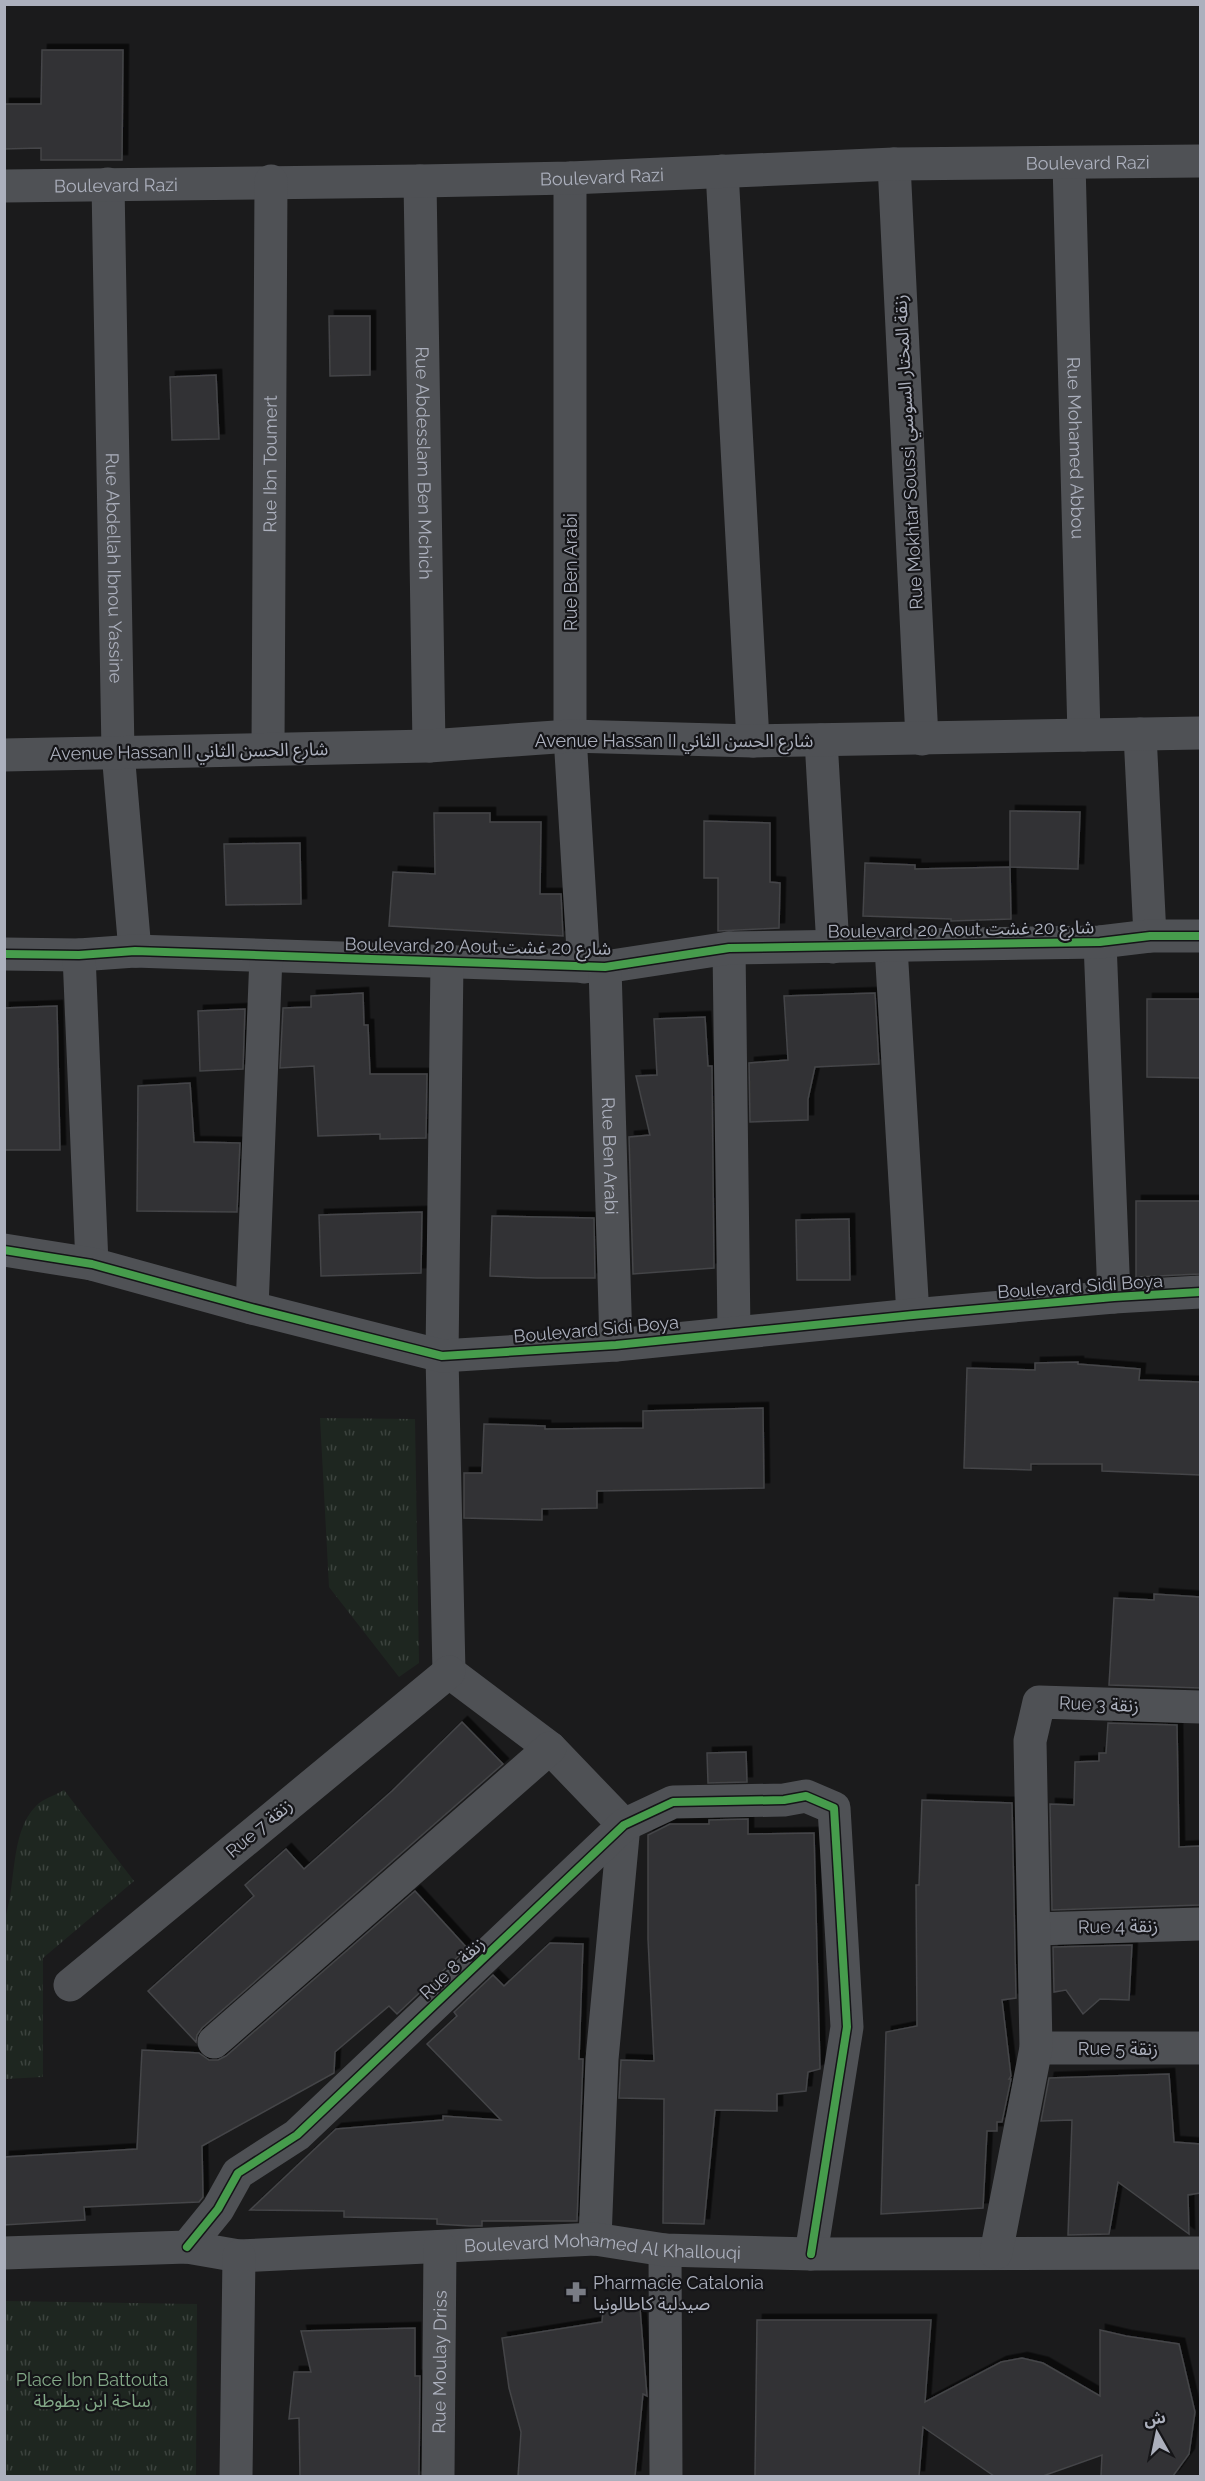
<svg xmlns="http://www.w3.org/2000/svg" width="1205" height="2481" viewBox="0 0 1205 2481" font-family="Raleway,'Noto Sans Arabic',sans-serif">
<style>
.grass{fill:url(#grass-tufts)}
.building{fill:#333334;stroke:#444548;stroke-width:1.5;filter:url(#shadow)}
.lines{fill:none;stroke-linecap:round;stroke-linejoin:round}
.minor{stroke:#4f5155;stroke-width:33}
.cycleway-casing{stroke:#151518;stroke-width:11}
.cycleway{stroke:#469c4c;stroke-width:8}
.labels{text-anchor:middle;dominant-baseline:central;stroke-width:4.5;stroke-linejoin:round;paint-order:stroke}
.street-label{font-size:18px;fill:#acb0bd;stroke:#151518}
.poi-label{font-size:18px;fill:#acb0bd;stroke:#151518;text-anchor:start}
.park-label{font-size:18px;fill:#82a887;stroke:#151518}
</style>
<defs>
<pattern id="grass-tufts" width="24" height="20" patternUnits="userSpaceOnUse" patternTransform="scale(1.5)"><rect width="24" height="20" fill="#1e2620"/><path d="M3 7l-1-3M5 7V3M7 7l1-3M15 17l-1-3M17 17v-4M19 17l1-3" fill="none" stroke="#3c433e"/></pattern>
<filter id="shadow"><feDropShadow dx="5.5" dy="-5.5" stdDeviation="0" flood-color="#0009"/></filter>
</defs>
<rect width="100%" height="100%" fill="#1b1b1c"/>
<g class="grass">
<path d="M320 1418 415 1419 419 1663 399 1677 329 1587Z"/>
<path d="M64 1790 134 1881 43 1958V2077L5 2079 4 1921C17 1886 9 1833 36 1806 42 1799 56 1795 64 1790Z"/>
<path d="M5 2301 197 2304 196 2476H5Z"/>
</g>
<g class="building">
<path d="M42 50H123L122 160H41V148L4 149V104H41Z"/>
<path d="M329 316H370V375L330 376Z"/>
<path d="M216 375 219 439 172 440 170 377Z"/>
<path d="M1010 811 1080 812 1078 869 1010 867Z"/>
<path d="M434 813H490V822H541L540 894H561L563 936 389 926 393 872 435 874Z"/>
<path d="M704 821 770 823V882L780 883 779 928 718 931V878H704Z"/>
<path d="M300 843 301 904 226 905 224 844Z"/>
<path d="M865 863 915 865V869L1010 867 1011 919 951 921V919L863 916Z"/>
<path d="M363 993 364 1025H368L370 1074H427L426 1138 380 1139V1134L318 1136 314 1066 280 1068 283 1008 311 1007V996Z"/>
<path d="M875 993 879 1064 815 1067 808 1099V1120L750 1122 749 1063 788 1060 784 996Z"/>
<path d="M1147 999H1200V1078L1147 1077Z"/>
<path d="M57 1006 60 1150H4V1008Z"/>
<path d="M245 1009 243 1069 200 1071 198 1011Z"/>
<path d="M705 1017 708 1066H712L714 1268 633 1274 629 1137 650 1135 636 1076 657 1075 654 1019Z"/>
<path d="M190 1083 194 1142 240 1143 237 1212 137 1211 138 1086Z"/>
<path d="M1136 1201H1200V1274L1136 1277Z"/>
<path d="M422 1212 421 1273 321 1276 319 1215Z"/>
<path d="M492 1216 594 1218 595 1278H537L490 1276Z"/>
<path d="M849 1219 850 1280H797L796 1220Z"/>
<path d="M1078 1362V1364L1140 1369 1139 1380 1200 1382V1475L1102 1471V1464H1031V1470L964 1468 967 1368 1035 1370V1363Z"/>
<path d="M763 1408 764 1488 597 1491V1508L542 1509V1520L464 1518V1473H482L484 1424 545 1426V1429L643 1428V1411Z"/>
<path d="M1154 1594 1200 1597V1688L1109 1685 1114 1598 1154 1600Z"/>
<path d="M462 1722 503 1764 202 2028 197 2035 196 2042 148 1991 254 1896 245 1885 286 1849 304 1869 392 1791Z"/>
<path d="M1108 1723 1177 1725 1179 1847 1200 1846V1905L1052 1910 1050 1804 1074 1805 1075 1762 1099 1761V1753H1106Z"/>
<path d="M746 1752 747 1782 708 1783 707 1753Z"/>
<path d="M922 1800 1012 1803 1016 1998 1002 2000 1011 2076 1009 2079H1011L1002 2122H997V2131H987L983 2208 881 2214 886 2032 917 2026 916 1885H919Z"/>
<path d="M748 1819V1834L814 1833 820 2069 808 2072 806 2091 777 2094V2111L715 2110 704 2224 663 2223 664 2099 619 2098 621 2060 654 2061 648 1939V1835L670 1824H709V1820Z"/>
<path d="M415 1891 467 1948 397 2014 389 2006 335 2052 334 2073 202 2146 203 2197 199 2202 84 2207 85 2220 4 2225V2157L137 2149 142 2050 199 2053 209 2060H218L226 2056Z"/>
<path d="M550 1943 583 1944 579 2059H583L577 2221H482V2226H470L437 2224V2219L344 2217V2211L250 2210 336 2129 443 2120V2116L501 2120 427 2044 457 2016 454 2012 493 1975 504 1986Z"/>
<path d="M1132 1945 1129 2000 1100 1999 1083 2014 1066 1990 1054 1992 1053 1947Z"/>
<path d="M1169 2074 1174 2142 1200 2144V2193L1188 2195 1189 2234 1118 2182 1109 2234 1068 2235 1072 2120 1041 2121 1049 2078Z"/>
<path d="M640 2308 647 2396 643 2394 635 2476H518L521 2432 509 2388 502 2338 602 2322 603 2311Z"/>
<path d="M757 2320H931L925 2402 1001 2362 1022 2358 1043 2363 1100 2396V2330L1126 2336 1179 2344 1195 2412 1189 2454 1173 2476H1101L1102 2455 1043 2476H994L923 2427 919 2476H755Z"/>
<path d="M415 2328V2376H420L419 2476H300L299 2418 289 2419 294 2372H311L301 2331Z"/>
</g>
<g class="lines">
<g class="minor">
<path id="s1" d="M1069 163 1084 735"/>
<path d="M894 164 922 739"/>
<path d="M722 171 753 741"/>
<path d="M570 178V736L584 967"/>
<path id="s2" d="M420 181 429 746"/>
<path id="s3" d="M108 184 118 752 135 951"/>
<path id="s4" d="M4 186 420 181 570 178 894 164 1200 161"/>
<path d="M1140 734 1150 936"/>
<path d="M821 740 833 947"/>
<path id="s5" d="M268 748 271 181"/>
<path d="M4 755 429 746 570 736 753 741 1200 733"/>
<path d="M1100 942 1114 1297"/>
<path d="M891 947 913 1315"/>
<path d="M729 948 734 1332"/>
<path d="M4 954 79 955 135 951 605 967 729 948 1100 942 1150 936H1200"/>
<path d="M79 955 92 1264"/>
<path d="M447 961 442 1356 449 1672"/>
<path id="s6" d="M605 967 616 1345"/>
<path d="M4 1250 92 1264 252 1308 442 1356 616 1345 913 1315 1114 1297 1200 1292"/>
<path d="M252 1308 266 956"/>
<path d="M449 1672 550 1748 624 1825 602 2059 595 2239"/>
<path d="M1035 1929 1200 1924"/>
<path d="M70 1985 449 1672"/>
<path d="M214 2042 550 1748"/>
<path d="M1036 2048H1200"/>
<path d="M187 2247 218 2209 238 2173 297 2135 624 1825 673 1802 784 1800 806 1796 834 1808 847 2027 811 2254"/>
<path d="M665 2250 666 2476"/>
<path id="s7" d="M4 2253 187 2247 239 2256 595 2239 665 2250 811 2254 1200 2253"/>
<path d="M996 2253 1036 2048 1030 1741 1039 1702 1200 1707"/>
<path d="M236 2476 239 2256"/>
<path id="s8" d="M438 2476 440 2247"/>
</g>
<g class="cycleway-casing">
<g id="cycleway">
<path d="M4 954 79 955 135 951 605 967 729 948 1100 942 1150 936H1200"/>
<path d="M4 1250 92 1264 252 1308 442 1356 616 1345 913 1315 1114 1297 1200 1292"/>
<path d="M187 2247 218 2209 238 2173 297 2135 624 1825 673 1802 784 1800 806 1796 834 1808 847 2027 811 2254"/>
</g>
</g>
<use href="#cycleway" class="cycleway"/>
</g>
<defs>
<g id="pharmacy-bare" transform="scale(1.62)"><path d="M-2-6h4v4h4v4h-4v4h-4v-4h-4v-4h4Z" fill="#797c85" stroke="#151518" stroke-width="2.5" paint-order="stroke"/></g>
</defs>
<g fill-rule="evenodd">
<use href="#pharmacy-bare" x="576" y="2292"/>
</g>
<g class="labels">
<g class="street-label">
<text stroke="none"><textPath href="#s4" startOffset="1084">Boulevard Razi</textPath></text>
<text stroke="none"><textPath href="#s4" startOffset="598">Boulevard Razi</textPath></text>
<text stroke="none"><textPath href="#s4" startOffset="112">Boulevard Razi</textPath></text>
<text stroke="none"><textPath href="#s1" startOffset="285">Rue Mohamed Abbou</textPath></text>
<text transform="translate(908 452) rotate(-93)">Rue Mokhtar Soussi زنقة المختار السوسي</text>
<text stroke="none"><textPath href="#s2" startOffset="282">Rue Abdesslam Ben Mchich</textPath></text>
<text stroke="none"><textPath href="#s5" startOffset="284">Rue Ibn Toumert</textPath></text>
<text stroke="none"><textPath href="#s3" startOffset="384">Rue Abdellah Ibnou Yassine</textPath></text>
<text transform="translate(570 572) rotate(-90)">Rue Ben Arabi</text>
<text x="674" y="740">Avenue Hassan II شارع الحسن الثاني</text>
<text transform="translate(189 751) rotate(-1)">Avenue Hassan II شارع الحسن الثاني</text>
<text transform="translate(961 929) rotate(-1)">Boulevard 20 Aout شارع 20 غشت</text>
<text transform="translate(478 946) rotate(1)">Boulevard 20 Aout شارع 20 غشت</text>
<text stroke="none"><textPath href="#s6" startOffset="189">Rue Ben Arabi</textPath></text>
<text transform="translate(1080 1286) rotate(-4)">Boulevard Sidi Boya</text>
<text transform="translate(596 1329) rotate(-5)">Boulevard Sidi Boya</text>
<text transform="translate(1099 1704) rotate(2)">Rue 3 زنقة</text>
<text transform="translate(259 1828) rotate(-40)">Rue 7 زنقة</text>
<text transform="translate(1118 1926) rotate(-1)">Rue 4 زنقة</text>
<text transform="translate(452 1968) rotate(-43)">Rue 8 زنقة</text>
<text x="1118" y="2048">Rue 5 زنقة</text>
<text stroke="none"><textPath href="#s7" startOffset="600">Boulevard Mohamed Al Khallouqi</textPath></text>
<text stroke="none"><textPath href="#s8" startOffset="114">Rue Moulay Driss</textPath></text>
</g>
<g class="poi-label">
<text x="593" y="2282">Pharmacie Catalonia<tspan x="593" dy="21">صيدلية كاطالونيا</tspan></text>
</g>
<g class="park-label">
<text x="92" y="2379">Place Ibn Battouta<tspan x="92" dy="21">ساحة ابن بطوطة</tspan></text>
</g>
</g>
<rect width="1205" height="2481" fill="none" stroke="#acb0bd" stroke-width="12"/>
<g transform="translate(1157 2433) rotate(351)" stroke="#151518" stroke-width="4.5" paint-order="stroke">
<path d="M0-4.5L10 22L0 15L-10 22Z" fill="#acb0bd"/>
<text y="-9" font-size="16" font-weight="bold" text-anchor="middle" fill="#acb0bd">ش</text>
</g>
</svg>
